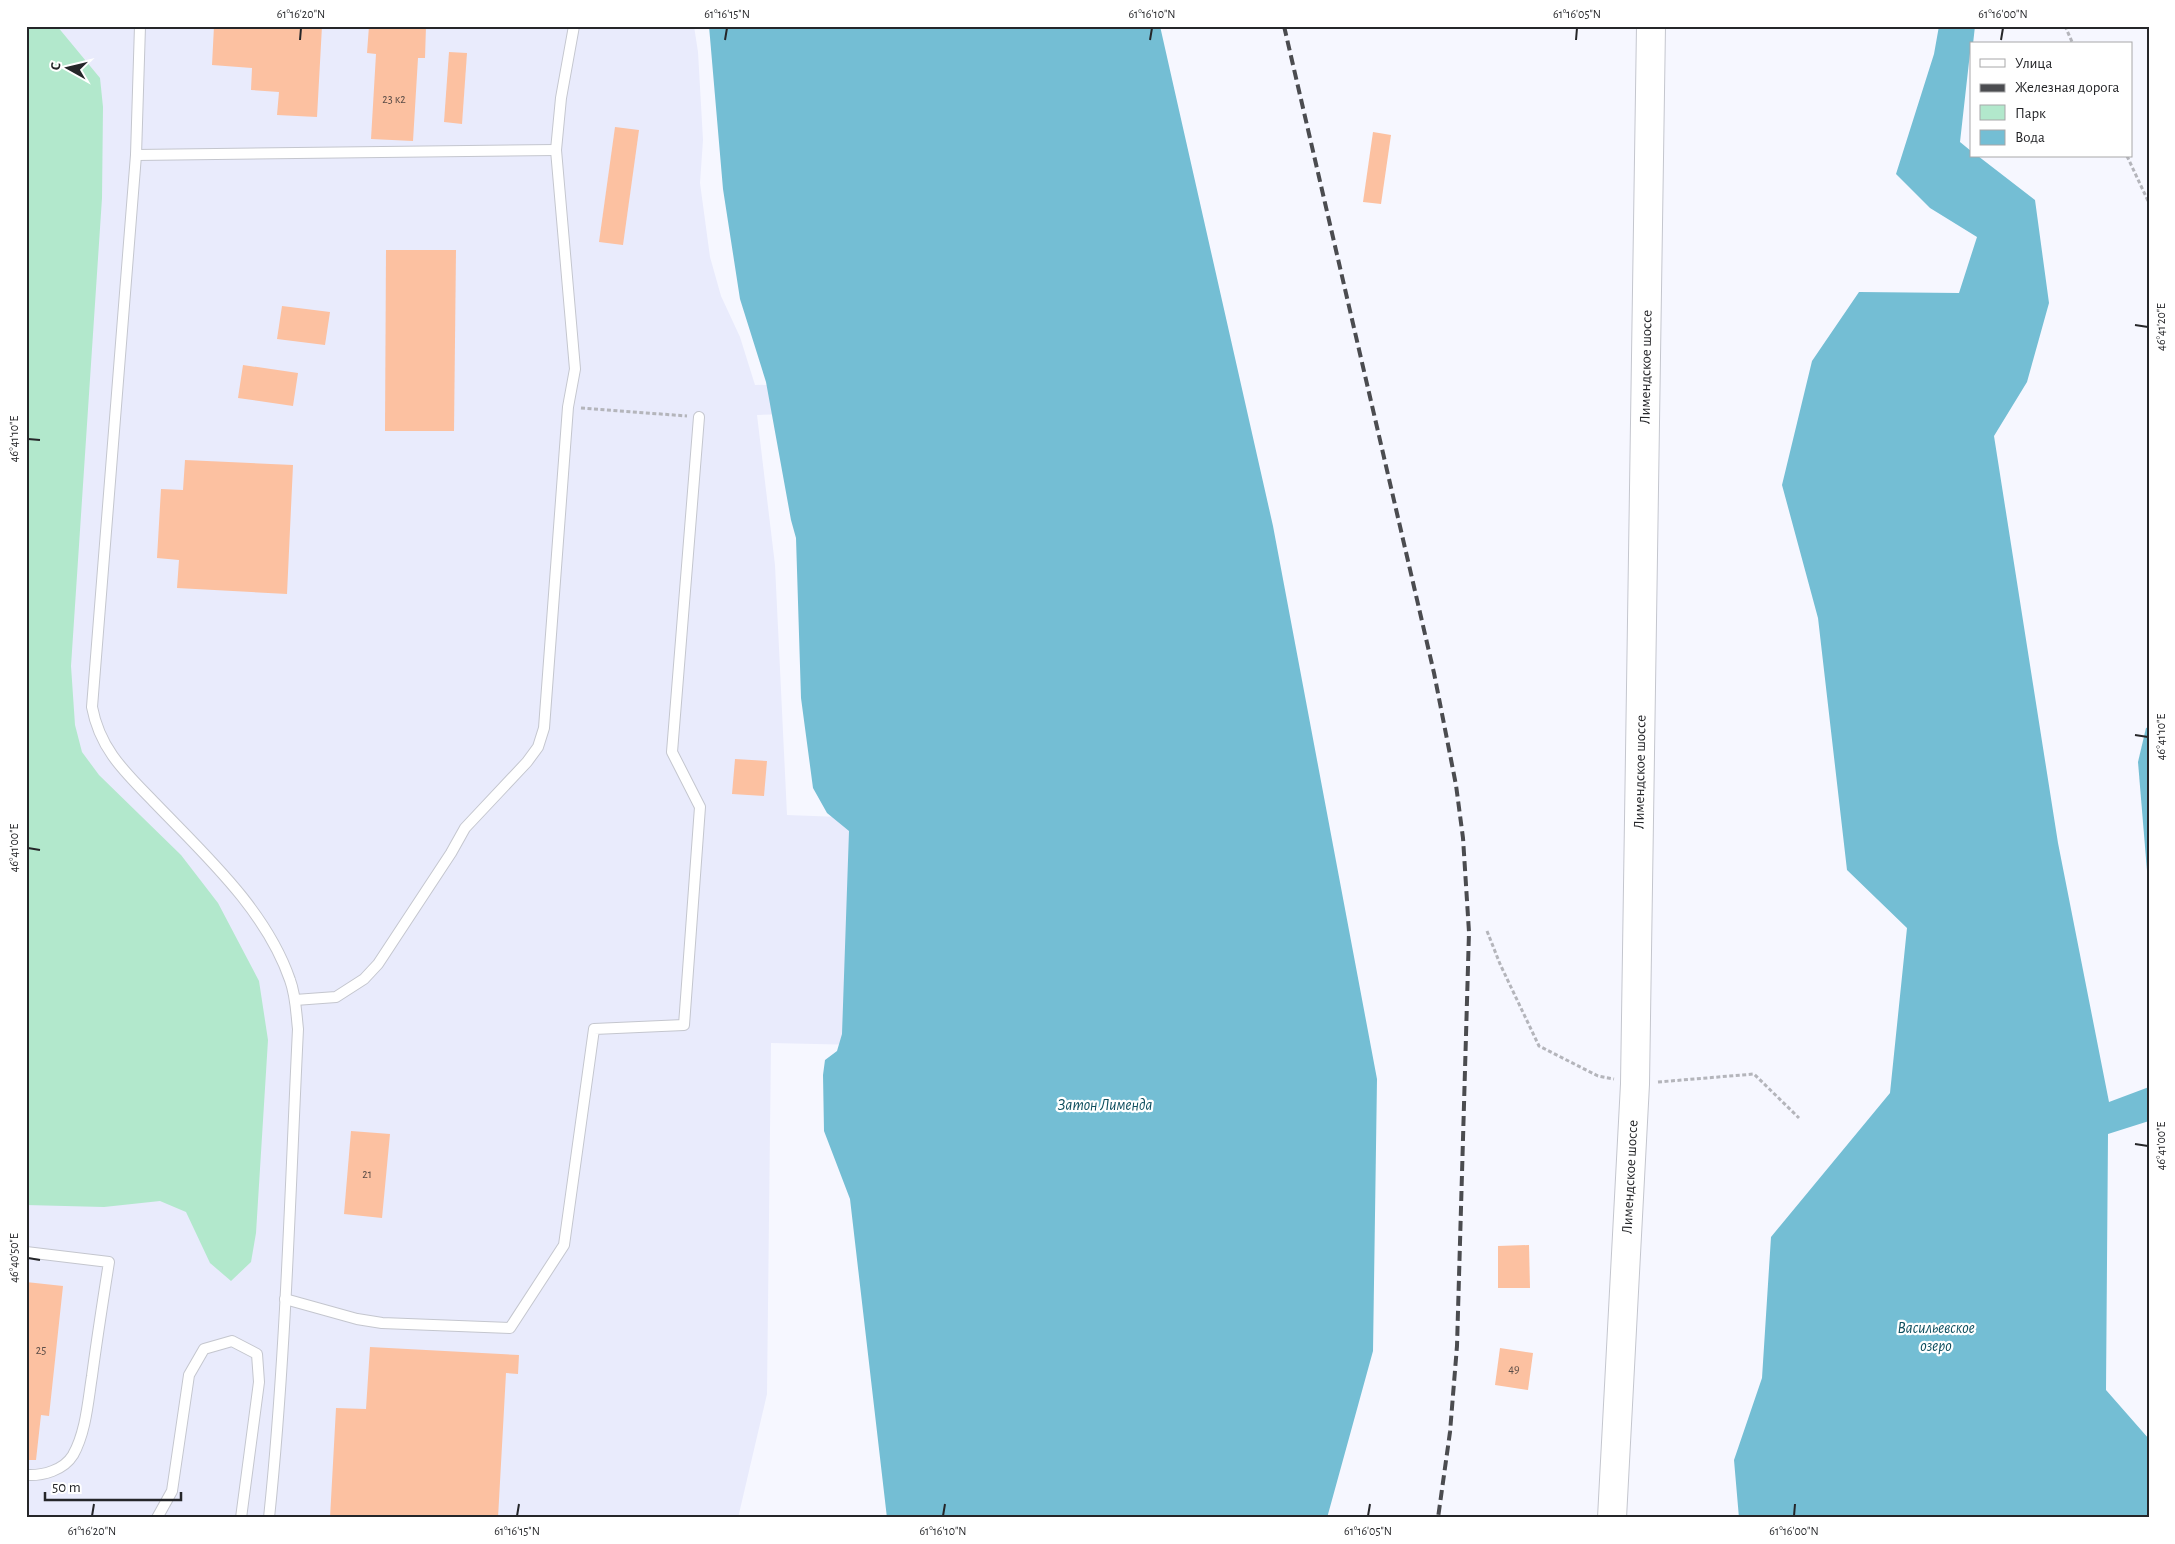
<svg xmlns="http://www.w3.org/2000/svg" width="2175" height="1544" viewBox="0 0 2175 1544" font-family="'Alegreya Sans',sans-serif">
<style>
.built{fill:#e9ebfc}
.green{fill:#b2e8cc}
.water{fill:#74bed4}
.building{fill:#fcc1a1}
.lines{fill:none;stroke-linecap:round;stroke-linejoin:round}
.lane-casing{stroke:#c4c6ce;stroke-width:12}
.primary-casing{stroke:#c4c6ce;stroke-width:30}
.path{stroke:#b4b5bb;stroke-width:3;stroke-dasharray:4 2.5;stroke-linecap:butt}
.lane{stroke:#fff;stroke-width:10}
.primary{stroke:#fff;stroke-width:28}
.rail{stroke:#4b4c50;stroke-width:4;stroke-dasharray:10 5;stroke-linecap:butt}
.ticks{fill:none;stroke:#252629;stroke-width:2}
.labels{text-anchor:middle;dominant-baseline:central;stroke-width:4.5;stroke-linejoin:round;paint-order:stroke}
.number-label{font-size:12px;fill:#5b4d47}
.street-label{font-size:15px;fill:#252629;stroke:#fff}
.water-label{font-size:16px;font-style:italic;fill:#0d4e5e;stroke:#fff}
.neatline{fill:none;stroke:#252629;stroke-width:2}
.ticks-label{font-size:12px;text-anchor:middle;fill:#252629}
</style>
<rect width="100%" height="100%" fill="#f6f7ff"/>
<path class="built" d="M27 26H694L698 52 703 140 700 183 710 257 721 296 740 337 755 385 817 384 820 413 757 415 775 565 787 815 866 818 860 1045 771 1043 767 1394 738 1518H26Z"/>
<path class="green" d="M26 26H57L100 78 103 107 102 198 71 666 75 725 82 752 99 775 181 855 218 903 259 981 268 1040 256 1233 251 1262 231 1281 210 1263 186 1212 160 1201 104 1207 26 1205Z"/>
<g class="water">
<path d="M709 26H1160L1273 526 1377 1079 1373 1351 1327 1518H887L850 1199 824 1131 823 1075 825 1060 837 1051 842 1034 849 831 827 813 813 788 801 698 796 538 791 520 766 382 740 299 723 189Z"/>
<path d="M1939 26H1975L1973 44H1971L1960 142 1971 151V156H1978L2035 200 2049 303 2027 382 1994 436 2058 843 2109 1102 2149 1087V1121L2108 1134 2106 1390 2149 1439V1518H1739L1734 1460 1762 1378 1771 1237 1890 1093 1907 928 1847 870 1818 618 1782 485 1812 361 1859 292 1959 293 1977 237 1930 208 1896 174 1934 54Z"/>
<path d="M2149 727V895L2138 762 2146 728Z"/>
</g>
<g class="building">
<path d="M214 26H322L317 117 277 115 279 92 251 90 252 68 212 65Z"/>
<path d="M369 26H426L425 58H418L413 141 371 139 376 54 367 53Z"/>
<path d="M449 52 467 53 462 124 444 122Z"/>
<path d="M615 127 639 130 623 245 599 242Z"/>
<path d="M1373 132 1391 135 1381 204 1363 202Z"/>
<path d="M386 250H456L454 431H385Z"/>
<path d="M282 306 330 312 325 345 277 339Z"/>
<path d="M243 365 298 373 293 406 238 398Z"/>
<path d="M185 460 293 465 287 594 177 588 179 560 157 558 161 489 183 490Z"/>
<path d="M735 759 767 761 764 796 732 794Z"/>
<path d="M351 1131 390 1134 382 1218 344 1214Z"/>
<path d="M1529 1245 1530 1288H1498V1246Z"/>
<path d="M26 1282 63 1286 49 1416 41 1415 36 1460H26Z"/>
<path d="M370 1347 519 1355 518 1374 506 1373 498 1518H330L336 1408 366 1409Z"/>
<path d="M1500 1348 1533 1353 1528 1390 1495 1385Z"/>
</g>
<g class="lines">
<g class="lane-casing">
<g id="lane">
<path d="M140 26 136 155 92 707C100 750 126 773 155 803 205 855 266 910 290 980 296 996 296 1012 298 1029 290 1192 286 1355 269 1518"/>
<path d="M136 155 556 150"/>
<path d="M295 1000 336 997 364 979 378 964 451 853 465 828 527 762 538 747 544 728 568 407 575 369 556 150 561 98 574 26"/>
<path d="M26 1252 109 1262C103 1300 97 1338 92 1376 88 1401 86 1432 73 1455 64 1470 43 1476 26 1475"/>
<path d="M285 1299 357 1319 382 1323 510 1328 564 1245 594 1029 684 1025 700 807 672 752 699 417"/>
<path d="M157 1518 172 1491 189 1375 204 1349 232 1341 257 1354 259 1382 241 1518"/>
</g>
</g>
<g class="primary-casing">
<path id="primary" d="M1612 1518 1635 1084 1651 26"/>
</g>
<g class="path">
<path d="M2065 26 2073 44"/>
<path d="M2127 156 2149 203"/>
<path d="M581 408 687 416"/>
<path d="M1487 931 1500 964 1539 1046 1598 1076 1614 1079"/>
<path d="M1658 1082 1754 1074 1799 1118"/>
</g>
<use href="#lane" class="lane"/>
<use href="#primary" class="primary"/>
<path class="rail" d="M1284 26 1434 673 1456 785 1463 838 1469 932 1457 1346 1450 1432 1438 1518"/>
</g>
<path class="ticks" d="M300 40 301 28M725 40 727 28M1150 40 1152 28M1576 40 1577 28M2001 40 2003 28M2135 325 2148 327M28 439 40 440M2135 735 2148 737M28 848 40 850M2135 1144 2148 1146M28 1258 40 1260M92 1516 94 1504M517 1516 519 1504M943 1516 945 1504M1368 1516 1370 1504M1794 1516 1795 1504"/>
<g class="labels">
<g class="number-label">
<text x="394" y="99">23 к2</text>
<text x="367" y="1174">21</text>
<text x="41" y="1350">25</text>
<text x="1514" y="1369">49</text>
</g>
<g class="street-label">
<text transform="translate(1646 367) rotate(-89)">Лимендское шоссе</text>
<text transform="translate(1640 772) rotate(-89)">Лимендское шоссе</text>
<text transform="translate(1630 1177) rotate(-87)">Лимендское шоссе</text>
</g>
<g class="water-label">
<text x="1105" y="1105">Затон Лименда</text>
<text x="1936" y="1328">Васильевское<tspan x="1936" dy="18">озеро</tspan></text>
</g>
</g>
<rect width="2175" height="1544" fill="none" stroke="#ffffff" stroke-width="55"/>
<rect x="1970" y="42" width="162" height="115" fill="#ffffff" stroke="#a8a8a9"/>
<rect x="1980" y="59" width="25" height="8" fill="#ffffff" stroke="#a8a8a9"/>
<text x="2015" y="68" font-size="15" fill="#252629">Улица</text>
<rect x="1980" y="84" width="25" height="8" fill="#4b4c50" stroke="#a8a8a9"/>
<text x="2015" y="92" font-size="15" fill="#252629">Железная дорога</text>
<rect x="1980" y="105" width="25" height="15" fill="#b2e8cc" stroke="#a8a8a9"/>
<text x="2015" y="118" font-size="15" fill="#252629">Парк</text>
<rect x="1980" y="130" width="25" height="15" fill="#74bed4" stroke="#a8a8a9"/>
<text x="2015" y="142" font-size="15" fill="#252629">Вода</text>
<g transform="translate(68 68) rotate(278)" stroke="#ffffff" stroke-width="4" paint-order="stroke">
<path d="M0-4L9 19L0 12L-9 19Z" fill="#252629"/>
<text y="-8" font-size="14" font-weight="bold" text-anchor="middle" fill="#252629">С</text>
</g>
<path d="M45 1492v8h136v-8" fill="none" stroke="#252629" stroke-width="2.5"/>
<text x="52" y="1492" font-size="15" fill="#252629" stroke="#ffffff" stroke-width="4" paint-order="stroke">50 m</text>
<rect x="28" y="28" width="2120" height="1488" class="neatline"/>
<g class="ticks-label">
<text x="301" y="18">61°16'20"N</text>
<text x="727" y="18">61°16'15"N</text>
<text x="1152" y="18">61°16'10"N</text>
<text x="1577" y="18">61°16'05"N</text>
<text x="2003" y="18">61°16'00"N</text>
<text transform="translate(2161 327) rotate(-90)" y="4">46°41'20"E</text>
<text transform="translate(14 439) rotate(-90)" y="4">46°41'10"E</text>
<text transform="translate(2161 737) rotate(-90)" y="4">46°41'10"E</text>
<text transform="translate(14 848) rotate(-90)" y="4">46°41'00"E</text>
<text transform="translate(2161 1146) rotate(-90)" y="4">46°41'00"E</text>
<text transform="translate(14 1258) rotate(-90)" y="4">46°40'50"E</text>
<text x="92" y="1535">61°16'20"N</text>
<text x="517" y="1535">61°16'15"N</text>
<text x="943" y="1535">61°16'10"N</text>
<text x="1368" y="1535">61°16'05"N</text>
<text x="1794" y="1535">61°16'00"N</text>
</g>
</svg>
